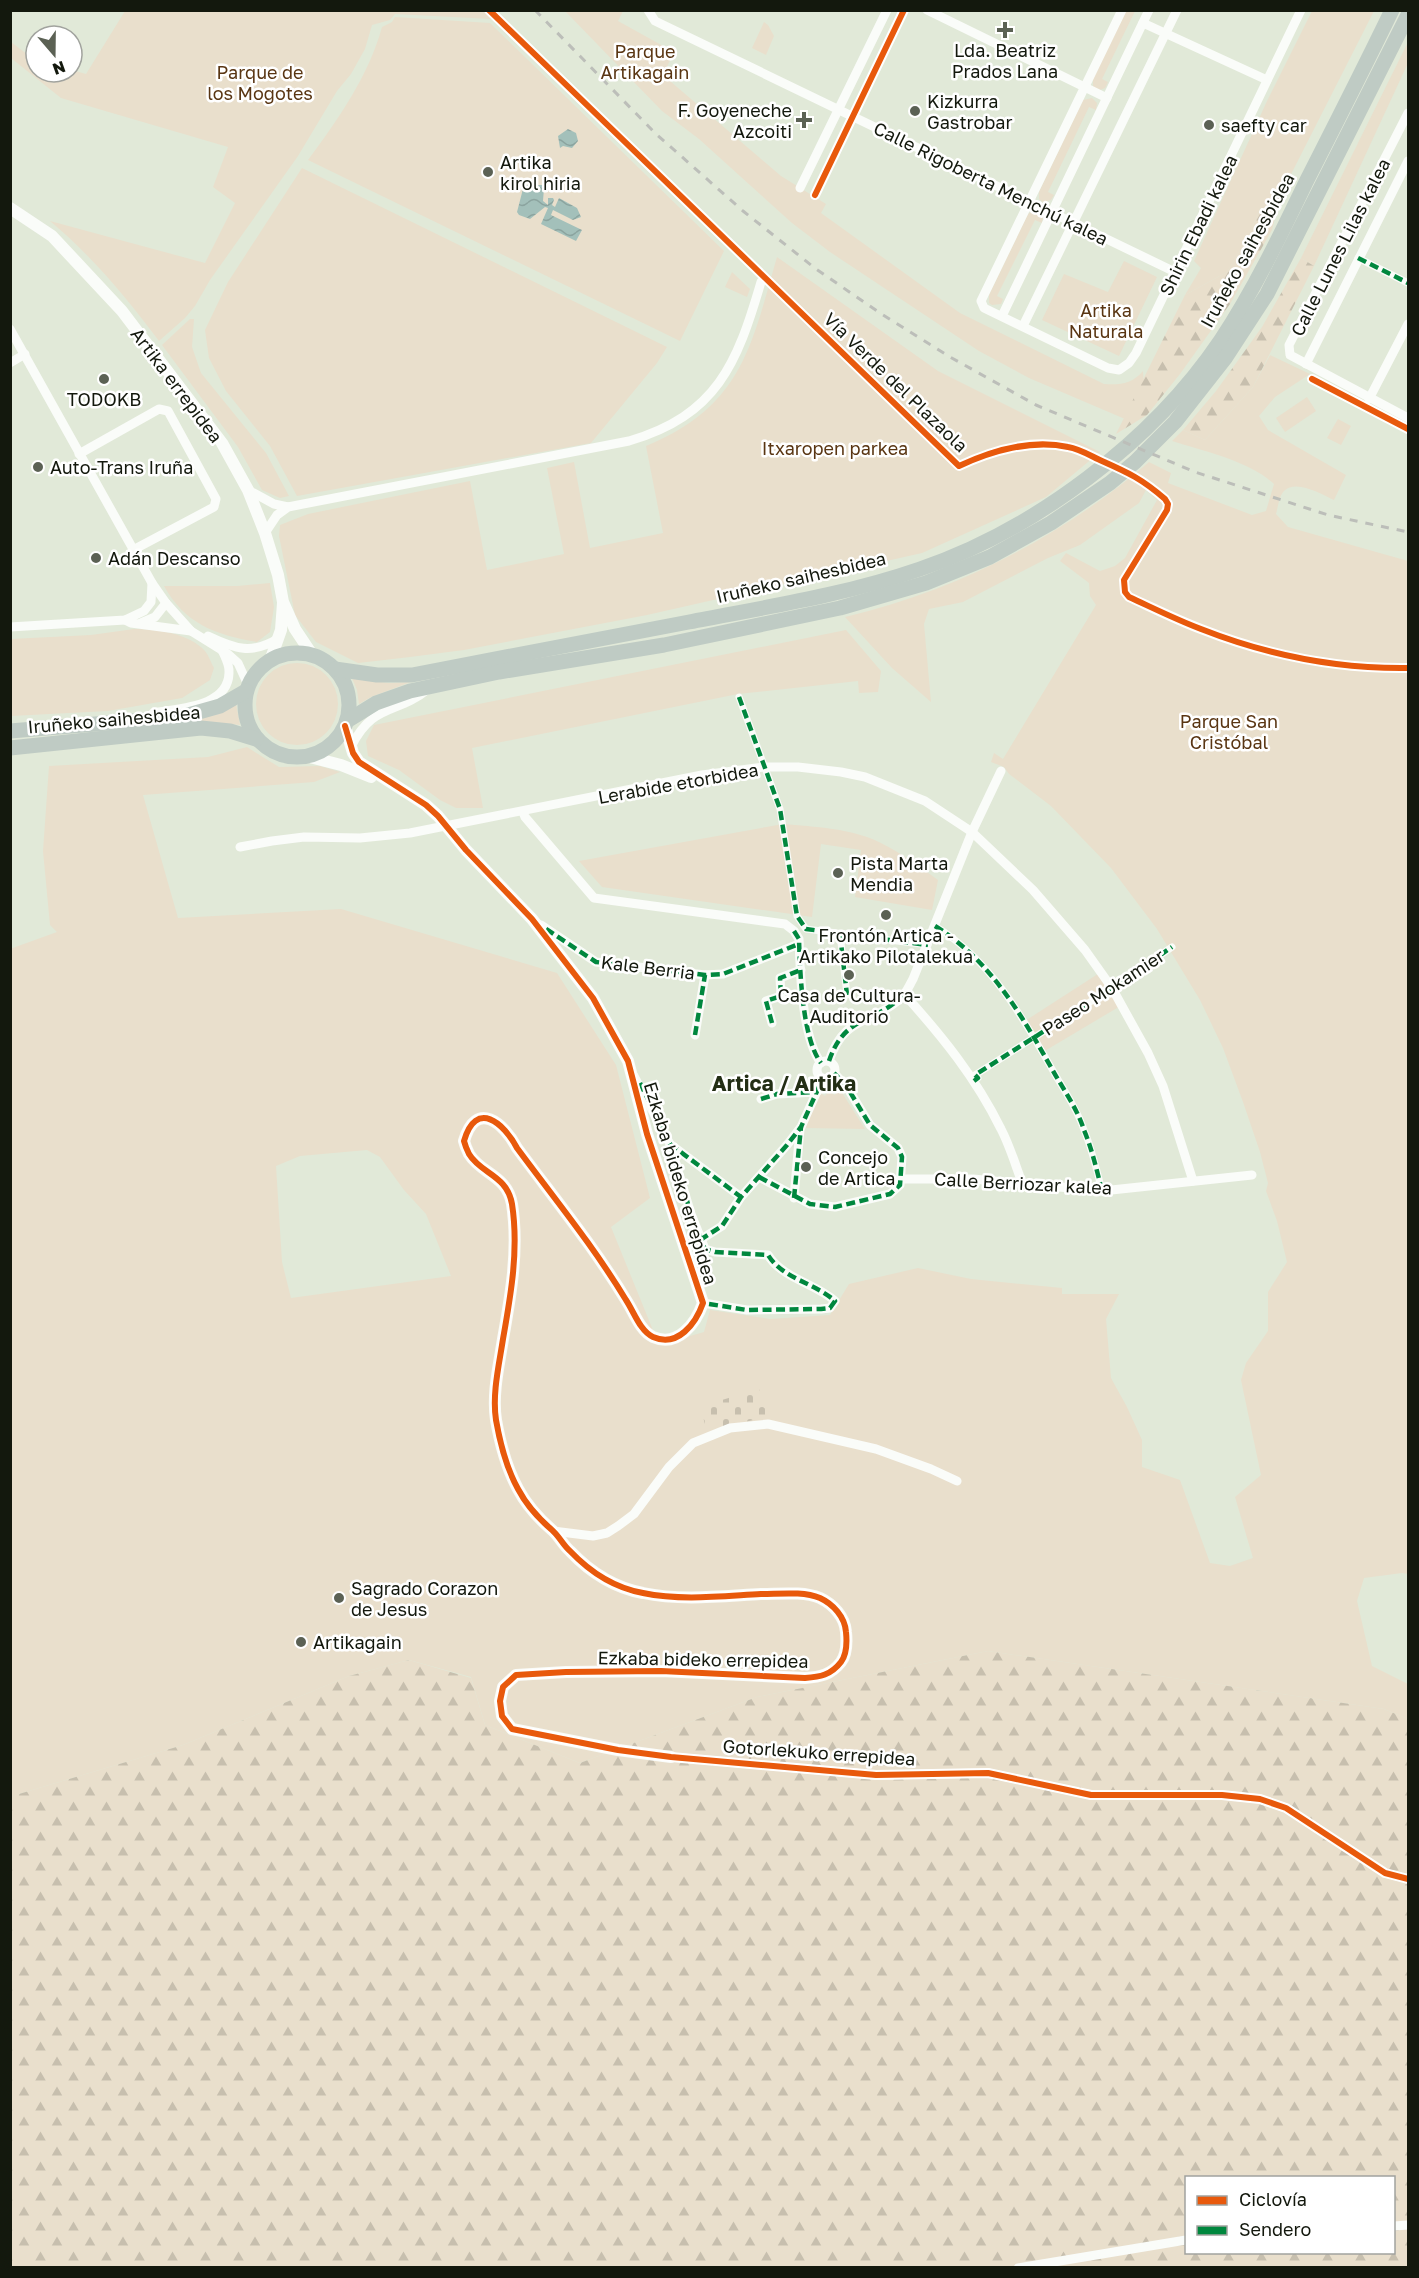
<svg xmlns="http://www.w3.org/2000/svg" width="1419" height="2278" viewBox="0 0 1419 2278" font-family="'Golos Text',sans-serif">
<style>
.green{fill:#e9dfcc;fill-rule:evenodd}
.forest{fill:url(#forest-firs);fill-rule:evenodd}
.cemetery{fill:url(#cemetery-stones)}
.water{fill:url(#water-waves)}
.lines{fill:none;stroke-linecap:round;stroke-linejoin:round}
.pedestrian{stroke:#fafcf9;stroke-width:7}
.minor{stroke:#fafcf9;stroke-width:9}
.tertiary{stroke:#fafcf9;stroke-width:12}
.trunk{stroke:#bfcbc4;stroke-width:15}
.rail{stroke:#bcbeb9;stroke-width:3;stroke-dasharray:8 8;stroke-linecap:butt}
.quiet{stroke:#00873e;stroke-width:4.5;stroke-dasharray:9 4.5;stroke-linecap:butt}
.cycleway-casing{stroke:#fff;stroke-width:10}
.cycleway{stroke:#e8590c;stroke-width:6}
.poi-dot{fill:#5b6154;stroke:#fff;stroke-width:2}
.labels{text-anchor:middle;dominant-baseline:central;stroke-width:5;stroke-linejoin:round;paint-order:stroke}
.poi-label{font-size:18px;fill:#13180d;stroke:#fff;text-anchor:start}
.park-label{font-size:18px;fill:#593512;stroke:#fff}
.street-label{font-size:18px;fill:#13180d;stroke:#fff}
.quarter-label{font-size:21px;font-weight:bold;fill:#232e15;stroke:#fff}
</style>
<defs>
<pattern id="forest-firs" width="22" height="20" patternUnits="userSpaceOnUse" patternTransform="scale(1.5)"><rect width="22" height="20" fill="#e9dfcc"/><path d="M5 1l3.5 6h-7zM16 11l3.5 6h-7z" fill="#c7bfae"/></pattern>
<pattern id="cemetery-stones" width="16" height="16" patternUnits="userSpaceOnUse" patternTransform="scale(1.5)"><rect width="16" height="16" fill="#e9dfcc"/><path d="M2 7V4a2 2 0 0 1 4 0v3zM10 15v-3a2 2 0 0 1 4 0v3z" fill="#c7bfae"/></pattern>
<pattern id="water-waves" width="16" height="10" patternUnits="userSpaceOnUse" patternTransform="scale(1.5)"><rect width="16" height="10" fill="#a3c0ba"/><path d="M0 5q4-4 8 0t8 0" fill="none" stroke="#8ba49f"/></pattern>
</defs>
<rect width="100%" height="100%" fill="#e1e9d8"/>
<g class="green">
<path d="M495 10 496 14 491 19 395 14 390 20 372 25 365 49 351 74 337 91 298 156 210 280 195 306 185 318 159 341C126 297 92 256 50 221L205 263 235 203 213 187 228 147 61 98 11 58V42L36 61V72H72V70L86 74 125 11Z"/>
<path d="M565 11H623L618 21 674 52 663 75 781 176 826 204 821 213 960 313 1104 384C1120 385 1132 384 1143 371L1144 389 1125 419 1029 378 979 351 830 252 792 223 699 139 662 111Z"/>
<path d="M1126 11H1135L1102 79 1108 82 1105 88 1100 90 1093 87V79Z"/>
<path d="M1312 11H1374L1281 194 1261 206 1248 237 1227 272 1185 295 1201 268 1194 261 1267 101Z"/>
<path d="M395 17 490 23 724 251 680 341 308 160C338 120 369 75 382 27L392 22Z"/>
<path d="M764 22 768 25 774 36 766 55 752 48Z"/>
<path d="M1408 42V63L1314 266 1301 258Z"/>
<path d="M1092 98 1097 103 1096 110 1089 107 1048 192 1054 195 1051 200 1043 202 1039 199V192L1083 100Z"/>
<path d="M302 168 667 347 657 363 591 443 297 496 270 446 226 391 209 358 205 330 228 282Z"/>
<path d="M1038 211 1043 216 1042 223 1035 220 997 296 1003 299 1001 304 992 305 989 303V295L1027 216 1029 213Z"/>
<path d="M777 257 938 371 1100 452 1046 497 922 553 647 615 464 650 410 657 358 663 316 642 295 615 279 536 280 525 308 514 470 481 487 570 564 554 547 468 574 462 590 548 663 533 646 446C742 406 751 347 777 257Z"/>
<path d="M1124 261 1157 277 1119 356 1042 320 1064 274 1108 292Z"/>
<path d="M732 272 750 289 747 297 725 287Z"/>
<path d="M190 319H194L192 347 201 373 266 453 289 496 280 498 262 490 238 447 162 345Z"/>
<path d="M1270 355 1310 374 1275 397 1259 416 1268 430 1346 475 1334 500C1321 494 1296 479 1284 491 1279 496 1278 507 1276 514L1288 527 1408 561V1574L1402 1573 1364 1578 1357 1601 1372 1666 1408 1684V1719L1384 1709 988 1651 757 1697 580 1763 485 1725 471 1677 409 1660 349 1676 183 1745 19 1794 11 1798 10 949 57 932 50 925 43 851 49 766 208 757 247 747 279 767 320 766 340 772 314 782 143 795 178 918 341 909 557 973 616 1065 650 1198 611 1227 659 1345 704 1332 710 1310 770 1319 830 1315 849 1284 918 1268 971 1279 1062 1288V1294H1119L1106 1319 1111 1378 1127 1407 1142 1440V1467L1180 1480 1210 1563 1230 1566 1253 1558 1235 1497 1261 1475 1241 1380 1246 1363 1268 1331V1292L1287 1262 1277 1221 1266 1191 1268 1183 1260 1152 1243 1102 1223 1048 1200 1000 1157 929 1111 868 1051 806 1009 774 1004 767 991 762 994 753 1003 759 1096 605 1090 596 1089 583 1060 561 1066 553 1100 571 1115 566 1125 558 1157 500 1146 490 1139 503 1080 545 1048 558 963 602 929 609 924 624 931 702 892 668 845 617C958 590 1061 537 1149 462L1171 473 1168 483 1252 515 1266 511 1274 484C1250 461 1203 451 1172 441L1183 430 1205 440 1253 387ZM367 1150 380 1157 404 1190 426 1214 451 1276 291 1298 282 1262 276 1166 300 1156Z"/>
<path d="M1307 397 1316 411 1285 432 1276 418Z"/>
<path d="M1338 419 1351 426 1341 445 1327 438Z"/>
<path d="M270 583 274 607 270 632 257 642C216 635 185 624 164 586H237Z"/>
<path d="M134 629C156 629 189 633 205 651 209 656 211 663 214 668L210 680 182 698 108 711 11 716V639L91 635Z"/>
<path d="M846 630 881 671 878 692 859 693 858 681 738 694 472 748 483 808H456L440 800 399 770 368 756 366 741 374 725Z"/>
<circle cx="297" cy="704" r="41"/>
<path d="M352 678 389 683 411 682 371 697 359 704 357 690Z"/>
<path d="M236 704 240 725 194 720 219 714Z"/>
<path d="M783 824C815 827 850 828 879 842 901 853 919 866 938 880L932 910 855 897 861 850 821 844 812 917 602 887 579 861Z"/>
<path d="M1101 972 1122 1005 1043 1052 1025 1021Z"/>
<path d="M839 1088 865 1129 805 1128 820 1093 825 1096 828 1092 835 1095Z"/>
</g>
<g class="forest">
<path d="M1281 194 1272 230 1230 304 1180 374 1147 415 1116 434 1185 295 1227 272 1248 237 1261 206Z"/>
<path d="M1301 258 1314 266 1253 387 1205 440 1183 430 1216 391 1262 327Z"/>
<path d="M988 1651 1384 1709 1408 1719V2267L11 2268 10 1798 19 1794 183 1745 349 1676 409 1660 471 1678 485 1725 580 1763 757 1697ZM1186 2178H1394V2252H1186Z"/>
</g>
<path class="cemetery" d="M759 1389 764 1408 775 1406V1415L707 1431 703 1417 705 1405Z"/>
<g class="water">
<path d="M568 129 576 133 578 141 572 148 563 146 560 148 558 136Z"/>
<path d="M524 185H542L544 188 543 201 548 205V198H553L554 200 552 205 555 207 559 198 577 208 581 217 573 220 553 210 551 215 582 230 576 241 541 224 548 208 545 207 530 219 519 215 517 212Z"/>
</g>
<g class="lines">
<g class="pedestrian">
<path d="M1358 258 1408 283"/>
<path d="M739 697 780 809 797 916 806 929 928 945"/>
<path d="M935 926C990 960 1021 1014 1052 1069 1063 1089 1077 1108 1084 1130 1092 1149 1097 1171 1102 1191"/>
<path d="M840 934 847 995"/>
<path d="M974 1081 978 1078 975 1075 1112 988 1172 947"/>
</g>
<g class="minor">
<path d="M648 10 655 21 1175 272"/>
<path d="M927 10 1107 98"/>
<path d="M1122 10 981 301 984 308 1108 368 1119 370 1129 363 1136 353 1301 10"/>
<path d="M1143 23 1267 80"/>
<path d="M1408 113 1289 345 1290 355 1408 418"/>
<path d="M800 188 887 10"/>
<path d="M1002 316 1149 10"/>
<path d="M1023 326 1177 10"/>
<path d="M10 329 152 583 166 603 191 631 228 654 238 663 248 685"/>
<path d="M10 363 25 354"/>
<path d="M1306 364 1408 161"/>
<path d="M1369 399 1408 324"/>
<path d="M79 454 159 409 168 411 216 499 214 507 133 550"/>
<path d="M248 490 274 504 288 507"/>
<path d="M265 533 277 515 288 507 629 441C717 415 737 364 761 282"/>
<path d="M125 620 131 623 191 631"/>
<path d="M141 623 155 617 166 603"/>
<path d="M10 627 125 620 144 611 151 602 152 583"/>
<path d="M208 636C235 649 252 655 279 638"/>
<path d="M153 713C177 708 228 708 229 673 230 665 225 657 222 650"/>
<path d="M351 747C373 702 397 715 428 689"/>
<path d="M523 812 525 817 594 898 785 924 794 931 799 939C800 971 802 1038 821 1063"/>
<path d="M240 847 272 841 304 837 360 838 410 833 702 775 764 767H798L841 772 865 777 925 801 972 832 1033 890 1085 950 1112 988 1148 1053 1163 1086 1193 1181"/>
<path d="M541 925 596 962 705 975 723 974 799 944"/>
<path d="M904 994C942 1036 976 1078 1001 1129 1010 1146 1016 1167 1023 1185"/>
<path d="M772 1023 766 1001 781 996 780 978 801 970"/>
<path d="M695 1035 705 975"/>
<path d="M829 1061C844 1015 871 1025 900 999 906 994 909 986 913 979L972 832 1001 771"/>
<circle cx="826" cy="1070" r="9"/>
<path d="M634 1076 670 1144 691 1214 705 1249 715 1252 768 1255C783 1279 815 1283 835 1301L830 1308 821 1309 747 1310 703 1303"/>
<path d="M761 1099 777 1094 817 1092"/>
<path d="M670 1144 741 1197"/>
<path d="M759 1177 810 1204 835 1207 890 1194 900 1185 902 1157 898 1148 870 1125 847 1087 834 1073"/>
<path d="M902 1179H973L1102 1191 1252 1175"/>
<path d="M794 1198 800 1129"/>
<path d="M700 1240 722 1226 741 1197 787 1145 801 1127 823 1078"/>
<path d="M553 1531 593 1536 607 1533 618 1526 634 1514 669 1467 693 1443 730 1428 768 1424 876 1449 931 1469 957 1481"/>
<path d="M671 1757 876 1775 988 1773 1091 1795H1222L1260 1799 1286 1808 1385 1873 1408 1879"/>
<path d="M1394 2226 1408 2225"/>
<path d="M1018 2268 1186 2240"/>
</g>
<g class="tertiary">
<path d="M10 208 52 236 122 311 222 443 248 490 265 533 278 575 283 602 295 629 313 656"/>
<path d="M270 661 281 630 283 603"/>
<path d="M345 726 353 753 359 762 426 805 438 816 466 850 532 919 593 998 628 1061 647 1134 703 1303C696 1323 678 1348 653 1337 640 1331 634 1312 626 1300 594 1247 554 1198 517 1148 504 1123 476 1099 464 1141 465 1145 467 1150 469 1154 481 1174 507 1175 512 1204 519 1249 511 1294 503 1339 499 1365 492 1394 496 1420 500 1443 507 1469 518 1489 527 1506 538 1518 552 1530 559 1536 563 1545 570 1551 590 1572 615 1588 643 1593 681 1601 723 1596 761 1594 779 1594 803 1591 820 1598 833 1604 845 1617 846 1632 847 1642 847 1654 841 1662 831 1675 820 1677 805 1678L661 1671 566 1672 516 1675 503 1687 500 1701 502 1716 512 1729 618 1750 671 1757"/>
<path d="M306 756 341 765 371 777"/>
</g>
<g class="trunk">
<circle cx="297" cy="705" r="52"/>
<path d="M335 669 377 675H412C505 657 597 639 689 622 766 607 845 595 920 569 1035 530 1153 441 1221 340 1254 290 1280 236 1306 182 1335 125 1364 68 1392 10"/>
<path d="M347 721 376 703 410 691 499 672 664 645 840 608 926 583 990 557 1051 523 1110 483 1135 462 1175 422 1226 357 1267 294 1408 15"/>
<path d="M10 731 181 717 220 706 246 691"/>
<path d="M10 748 201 728 230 731 256 739"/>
</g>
<path class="rail" d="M535 10 655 133 743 211 816 269 880 313 950 357 1036 405 1195 472 1328 515 1408 532"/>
<g class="quiet">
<path d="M1358 258 1408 283"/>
<path d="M739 697 780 809 797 916 806 929 928 945"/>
<path d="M935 926C990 960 1021 1014 1052 1069 1063 1089 1077 1108 1084 1130 1092 1149 1097 1171 1102 1191"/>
<path d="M546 929 596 962 705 975 723 974 799 944"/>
<path d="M794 931 799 939C800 971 802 1038 821 1063"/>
<path d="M840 934 847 995"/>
<path d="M772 1023 766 1001 781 996 780 978 801 970"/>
<path d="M695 1035 705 975"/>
<path d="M829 1061C845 1013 877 1024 904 994"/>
<path d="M974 1081 978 1078 975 1075 1112 988 1172 947"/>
<path d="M640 1083 670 1144 691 1214 705 1249 715 1252 768 1255C783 1279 815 1283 835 1301L830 1308 821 1309 747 1310 703 1303"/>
<path d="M761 1099 777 1094 817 1092"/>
<path d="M670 1144 741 1197"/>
<path d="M759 1177 810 1204 835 1207 890 1194 900 1185 902 1157 898 1148 870 1125 847 1087 834 1073"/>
<path d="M794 1198 801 1127"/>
<path d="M700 1240 722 1226 741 1197 787 1145 801 1127 823 1078"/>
</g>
<g class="cycleway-casing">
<g id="cycleway">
<path d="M489 10 959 466C991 451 1032 439 1068 447 1080 449 1091 456 1102 461 1129 473 1142 479 1165 499L1168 504 1167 510 1124 580 1125 592 1129 597C1153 608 1177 620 1201 629 1267 655 1337 669 1408 668"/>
<path d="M815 195 904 10"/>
<path d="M1312 379 1408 429"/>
<path d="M345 726 353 753 359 762 426 805 438 816 466 850 532 919 593 998 628 1061 647 1134 703 1303C696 1323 678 1348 653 1337 640 1331 634 1312 626 1300 594 1247 554 1198 517 1148 504 1123 476 1099 464 1141 465 1145 467 1150 469 1154 481 1174 507 1175 512 1204 519 1249 511 1294 503 1339 499 1365 492 1394 496 1420 500 1443 507 1469 518 1489 527 1506 538 1518 552 1530 559 1536 563 1545 570 1551 590 1572 615 1588 643 1593 681 1601 723 1596 761 1594 779 1594 803 1591 820 1598 833 1604 845 1617 846 1632 847 1642 847 1654 841 1662 831 1675 820 1677 805 1678L661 1671 566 1672 516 1675 503 1687 500 1701 502 1716 512 1729 618 1750 671 1757 876 1775 988 1773 1091 1795H1222L1260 1799 1286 1808 1385 1873 1408 1879"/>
</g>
</g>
<use href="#cycleway" class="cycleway"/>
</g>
<g class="poi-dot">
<path d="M1002 21h6v6h6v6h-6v6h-6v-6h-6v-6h6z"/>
<circle cx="915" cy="111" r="6"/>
<path d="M801 111h6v6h6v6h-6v6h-6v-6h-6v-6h6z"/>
<circle cx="1209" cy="125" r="6"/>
<circle cx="488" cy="172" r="6"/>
<circle cx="104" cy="379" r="6"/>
<circle cx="38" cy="467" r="6"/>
<circle cx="96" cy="558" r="6"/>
<circle cx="838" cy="873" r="6"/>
<circle cx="886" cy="915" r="6"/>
<circle cx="849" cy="975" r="6"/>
<circle cx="806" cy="1167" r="6"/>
<circle cx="339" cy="1598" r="6"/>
<circle cx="301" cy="1642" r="6"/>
</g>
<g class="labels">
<g class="poi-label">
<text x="1005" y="50" text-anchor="middle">Lda. Beatriz<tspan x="1005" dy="21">Prados Lana</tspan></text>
<text x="927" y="101">Kizkurra<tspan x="927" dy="21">Gastrobar</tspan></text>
<text x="792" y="110" text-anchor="end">F. Goyeneche<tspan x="792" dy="21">Azcoiti</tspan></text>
<text x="1221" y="125">saefty car</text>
<text x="500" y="162">Artika<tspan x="500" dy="21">kirol hiria</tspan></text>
<text x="104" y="399" text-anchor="middle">TODOKB</text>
<text x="50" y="467">Auto-Trans Iruña</text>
<text x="108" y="558">Adán Descanso</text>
<text x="850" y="863">Pista Marta<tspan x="850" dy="21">Mendia</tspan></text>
<text x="886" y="935" text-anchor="middle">Frontón Artica -<tspan x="886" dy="21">Artikako Pilotalekua</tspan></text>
<text x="849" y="995" text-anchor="middle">Casa de Cultura-<tspan x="849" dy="21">Auditorio</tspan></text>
<text x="818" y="1157">Concejo<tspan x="818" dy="21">de Artica</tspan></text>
<text x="351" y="1588">Sagrado Corazon<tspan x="351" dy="21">de Jesus</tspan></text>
<text x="313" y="1642">Artikagain</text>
</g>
<g class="park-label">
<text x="645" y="51">Parque<tspan x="645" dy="21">Artikagain</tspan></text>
<text x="260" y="72">Parque de<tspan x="260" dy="21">los Mogotes</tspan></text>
<text x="1106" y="310">Artika<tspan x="1106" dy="21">Naturala</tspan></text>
<text x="835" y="448">Itxaropen parkea</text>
<text x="1229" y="721">Parque San<tspan x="1229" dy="21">Cristóbal</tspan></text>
</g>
<g class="street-label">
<text transform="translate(991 183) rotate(26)">Calle Rigoberta Menchú kalea</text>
<text transform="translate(1198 225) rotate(-64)">Shirin Ebadi kalea</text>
<text transform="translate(1340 247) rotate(-63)">Calle Lunes Lilas kalea</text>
<text transform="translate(1247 250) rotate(-61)">Iruñeko saihesbidea</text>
<text transform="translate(896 382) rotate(44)">Vía Verde del Plazaola</text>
<text transform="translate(177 385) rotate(53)">Artika errepidea</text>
<text transform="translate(801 577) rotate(-13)">Iruñeko saihesbidea</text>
<text transform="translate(114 719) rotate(-5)">Iruñeko saihesbidea</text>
<text transform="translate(678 783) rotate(-10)">Lerabide etorbidea</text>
<text transform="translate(648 967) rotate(7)">Kale Berria</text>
<text transform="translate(1103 992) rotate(-33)">Paseo Mokamier</text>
<text transform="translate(681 1183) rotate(73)">Ezkaba bideko errepidea</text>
<text transform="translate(1023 1183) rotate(3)">Calle Berriozar kalea</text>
<text transform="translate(703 1659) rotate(1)">Ezkaba bideko errepidea</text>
<text transform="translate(819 1752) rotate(4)">Gotorlekuko errepidea</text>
</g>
<g class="quarter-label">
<text x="784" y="1083">Artica / Artika</text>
</g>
</g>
<rect width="1419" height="2278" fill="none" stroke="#13180d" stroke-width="24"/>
<rect x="1185" y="2176" width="210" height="78" fill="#ffffff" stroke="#a1a39e" stroke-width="1.5"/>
<rect x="1197" y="2196" width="30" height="9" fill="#e8590c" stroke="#a1a39e" stroke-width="1.5"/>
<text x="1239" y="2206" font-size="18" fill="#13180d">Ciclovía</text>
<rect x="1197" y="2226" width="30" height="9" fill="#00873e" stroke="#a1a39e" stroke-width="1.5"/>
<text x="1239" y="2236" font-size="18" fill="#13180d">Sendero</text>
<g transform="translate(54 54) rotate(160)"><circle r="28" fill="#ffffff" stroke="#a1a39e" stroke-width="1.5"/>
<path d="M0-4.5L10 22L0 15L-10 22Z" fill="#5b6154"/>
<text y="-9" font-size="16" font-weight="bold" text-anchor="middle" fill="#13180d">N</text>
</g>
</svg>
